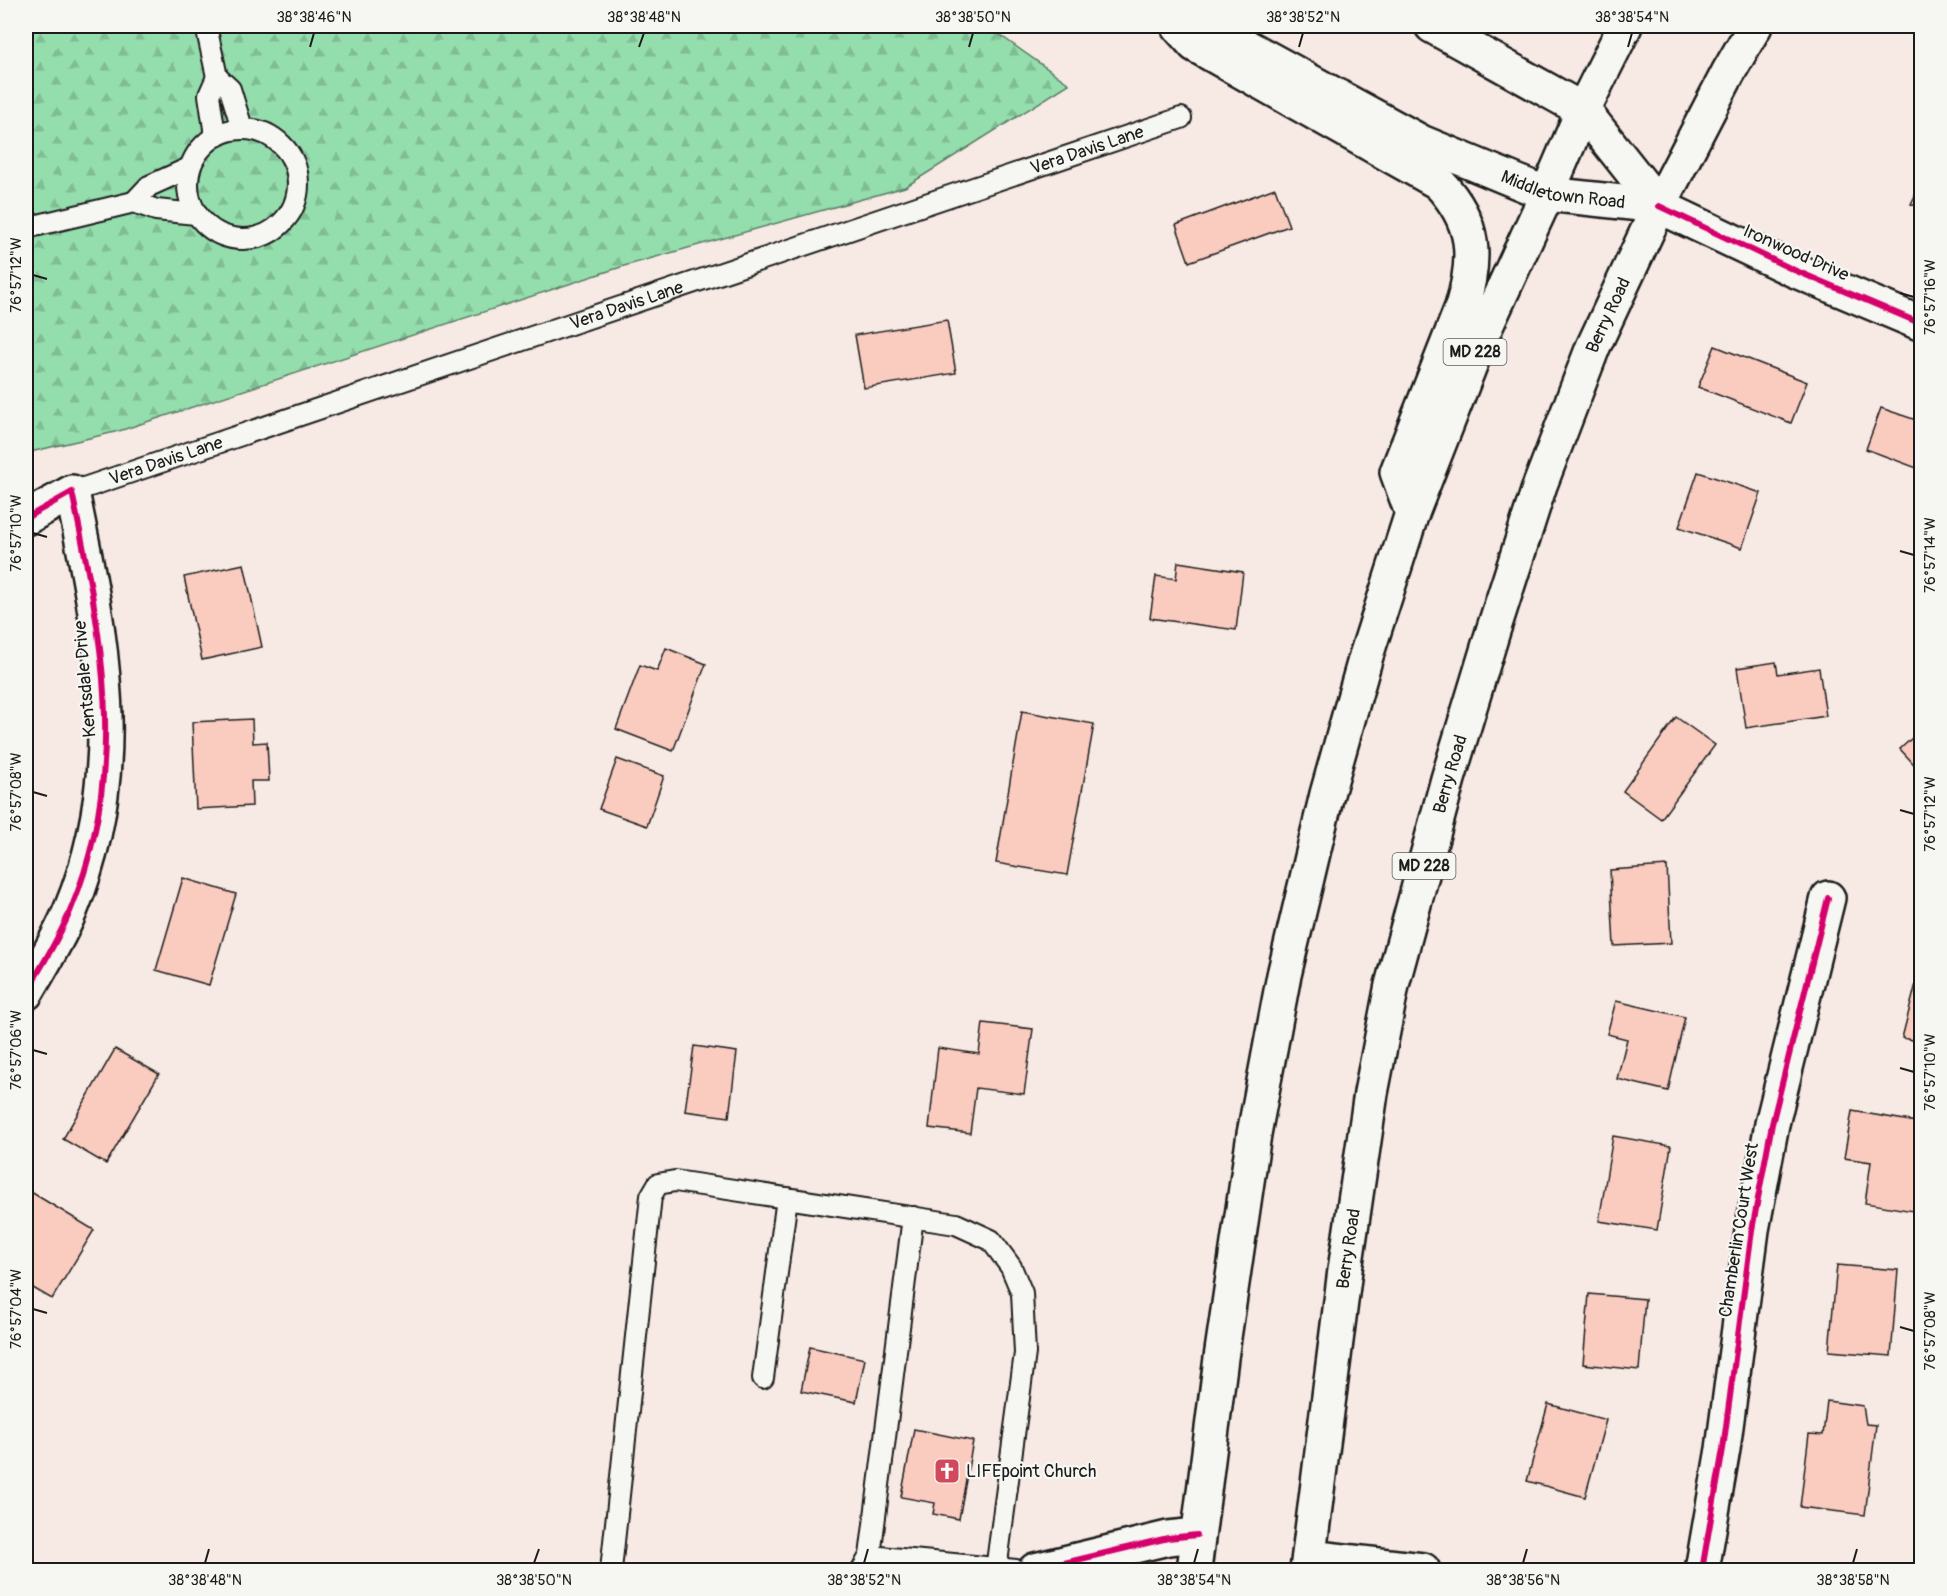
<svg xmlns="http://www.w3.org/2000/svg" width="1947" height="1596" viewBox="0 0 1947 1596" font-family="Pangolin,sans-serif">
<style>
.forest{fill:url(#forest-firs);stroke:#587c64;stroke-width:1.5}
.building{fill:#facbbf;stroke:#1c1c1c;stroke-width:1.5}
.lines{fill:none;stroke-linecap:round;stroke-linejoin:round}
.service-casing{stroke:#1c1c1c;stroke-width:24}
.minor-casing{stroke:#1c1c1c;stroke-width:38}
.secondary-casing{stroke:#1c1c1c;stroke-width:38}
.trunk-casing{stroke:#1c1c1c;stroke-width:38}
.service{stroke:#f6f6f2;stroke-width:20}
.minor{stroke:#f6f6f2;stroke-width:33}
.secondary{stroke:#f6f6f2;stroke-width:33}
.trunk{stroke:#f6f6f2;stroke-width:33}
.cycleway-casing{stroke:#f6f6f2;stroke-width:10}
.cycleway{stroke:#d6006c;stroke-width:6}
.ticks{fill:none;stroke:#1c1c1c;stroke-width:2}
.labels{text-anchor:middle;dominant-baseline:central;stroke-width:4.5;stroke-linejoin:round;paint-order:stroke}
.shield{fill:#f6f6f2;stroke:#5d5d5c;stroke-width:1.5}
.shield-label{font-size:16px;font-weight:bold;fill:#1c1c1c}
.street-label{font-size:18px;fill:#1c1c1c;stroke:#f6f6f2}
.poi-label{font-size:18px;fill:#1c1c1c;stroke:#f6f6f2;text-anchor:start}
.neatline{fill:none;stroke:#1c1c1c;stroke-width:2}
.ticks-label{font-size:15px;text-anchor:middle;fill:#1c1c1c}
</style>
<defs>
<pattern id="forest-firs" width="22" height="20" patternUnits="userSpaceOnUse" patternTransform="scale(1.5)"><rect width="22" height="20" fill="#94ddac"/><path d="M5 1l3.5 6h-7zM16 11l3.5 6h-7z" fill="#7fbd93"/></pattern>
</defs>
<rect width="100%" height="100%" fill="#f7e9e3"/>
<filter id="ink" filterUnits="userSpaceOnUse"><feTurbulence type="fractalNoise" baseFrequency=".0167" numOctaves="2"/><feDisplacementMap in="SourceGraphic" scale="12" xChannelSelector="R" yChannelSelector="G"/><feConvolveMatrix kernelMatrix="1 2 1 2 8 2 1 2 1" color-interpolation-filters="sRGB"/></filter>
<g filter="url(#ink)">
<path class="forest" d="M26 26H987L1069 84 905 187 624 266 119 431 26 453Z"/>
<g class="building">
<path d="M1922 181V208L1911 204Z"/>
<path d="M1275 188 1289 226 1189 262 1176 225Z"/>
<path d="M947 320 956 373 864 388 855 335Z"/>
<path d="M1715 346 1807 382 1791 423 1698 387Z"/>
<path d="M1881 408 1922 422V470L1866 449Z"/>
<path d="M1698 472 1761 493 1742 548 1679 527Z"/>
<path d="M1178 562 1243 572 1236 630 1150 618 1156 576 1176 579Z"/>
<path d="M244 564 262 647 202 660 184 577Z"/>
<path d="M666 648 706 664 673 751 616 729 640 665 657 671Z"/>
<path d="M1776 662 1778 674 1819 668 1826 716 1746 728 1737 668Z"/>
<path d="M1022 711 1094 724 1067 875 996 863Z"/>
<path d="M1676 717 1715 745 1661 819 1623 791Z"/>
<path d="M252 719 253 743 267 742 269 781H251L252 806 196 809 192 722Z"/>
<path d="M1922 729V773L1900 749Z"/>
<path d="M617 759 664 776 647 826 599 809Z"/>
<path d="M1667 866 1671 943 1614 946 1610 870Z"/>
<path d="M183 878 236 894 209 985 156 970Z"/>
<path d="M1919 972 1922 973V1042L1902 1038Z"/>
<path d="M1616 1001 1685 1017 1668 1091 1617 1079 1627 1039 1607 1034Z"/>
<path d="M983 1023 1033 1029 1024 1094 976 1088 970 1133 929 1128 938 1048 979 1054Z"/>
<path d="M1922 1044V1073L1915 1072Z"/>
<path d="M694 1046 737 1052 729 1117 685 1111Z"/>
<path d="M115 1049 159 1074 106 1164 63 1139Z"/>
<path d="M1852 1111 1922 1123V1163L1913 1211 1865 1203 1871 1162 1844 1158Z"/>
<path d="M1613 1136 1671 1146 1657 1230 1599 1221Z"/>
<path d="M26 1189 94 1230 52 1299 26 1284Z"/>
<path d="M1837 1265 1898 1270 1891 1356 1829 1351Z"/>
<path d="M1589 1294 1645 1299 1639 1370 1583 1364Z"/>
<path d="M810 1347 865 1359 856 1402 801 1391Z"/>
<path d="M1827 1401 1863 1406 1866 1424 1876 1425 1865 1515 1800 1507 1809 1434 1823 1435Z"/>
<path d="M1548 1404 1606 1420 1585 1497 1527 1481Z"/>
<path d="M914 1429 973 1441 959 1519 933 1514 935 1503 901 1497Z"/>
</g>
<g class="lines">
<g class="service-casing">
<g id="service">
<path d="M206 26 217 77 230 89 242 128"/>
<circle cx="243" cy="184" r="55"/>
<path d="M215 135 209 95 217 77"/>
<path d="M134 202 149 186 189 168"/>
<path d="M26 228 134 202 156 210 196 214"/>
<path id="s1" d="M72 492 1181 118"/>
<path d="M763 1378 787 1198"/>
<path d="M870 1556 913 1217"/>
<path d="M611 1570 651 1196 658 1184 675 1181 956 1224 991 1240 1011 1267 1022 1293 1025 1353 996 1570"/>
<path d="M862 1570 870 1556 1016 1570"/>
</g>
</g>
<g class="minor-casing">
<g id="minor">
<path d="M1659 206 1794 270 1922 324"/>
<path d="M26 518 72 492C102 635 129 769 71 909 59 939 42 965 26 993"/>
<path d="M1309 1557 1423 1570"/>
<path d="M1035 1570 1168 1538 1197 1535"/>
<path d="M1702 1570 1723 1449 1752 1230 1772 1124 1828 898"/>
</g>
</g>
<g class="secondary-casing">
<g id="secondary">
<path id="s2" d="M1209 26 1421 142 1547 194 1659 206"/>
<path d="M1432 26 1583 110 1659 206"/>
</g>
</g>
<g class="trunk-casing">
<g id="trunk">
<path d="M1178 26 1195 45 1439 183C1476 223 1477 257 1462 307L1397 472 1412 513"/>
<path d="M1194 1570 1221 1358 1254 1134 1284 975 1327 794 1349 716 1366 656 1412 513 1481 337 1547 194 1583 110 1625 26"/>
<path id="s3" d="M1307 1570 1345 1270 1371 1093 1392 985 1448 779 1493 631 1540 485 1593 347 1659 206 1728 73 1755 26"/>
</g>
</g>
<use href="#service" class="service"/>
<use href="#minor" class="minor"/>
<use href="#secondary" class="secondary"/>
<use href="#trunk" class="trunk"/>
<g class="cycleway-casing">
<g id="cycleway">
<path d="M1659 206 1794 270 1922 324"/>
<path d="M26 518 72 492C102 635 129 769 71 909 59 939 42 965 26 993"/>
<path d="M1035 1570 1168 1538 1197 1535"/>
<path d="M1702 1570 1723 1449 1752 1230 1772 1124 1828 898"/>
</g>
</g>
<use href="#cycleway" class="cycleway"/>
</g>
</g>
<path class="ticks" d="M310 47 314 33M639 47 644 33M969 47 973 33M1299 47 1303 33M1628 47 1632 33M33 275 47 279M1900 293 1914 297M33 533 47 537M1900 551 1914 555M33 792 47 796M1900 810 1914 814M33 1050 47 1054M1900 1068 1914 1072M33 1309 47 1313M1900 1327 1914 1331M205 1563 209 1549M534 1563 539 1549M864 1563 868 1549M1194 1563 1198 1549M1523 1563 1527 1549M1853 1563 1857 1549"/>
<defs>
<g id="church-square" transform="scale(1.35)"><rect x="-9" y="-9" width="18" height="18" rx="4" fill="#d1495b" stroke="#f6f6f2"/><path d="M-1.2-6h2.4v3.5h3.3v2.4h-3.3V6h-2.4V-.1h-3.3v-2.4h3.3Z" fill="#fff"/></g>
</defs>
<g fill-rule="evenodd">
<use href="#church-square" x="947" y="1471"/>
</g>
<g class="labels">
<g class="shield">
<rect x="1443.5" y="339" width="63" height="26" rx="4.5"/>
<rect x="1392.5" y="853" width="63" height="26" rx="4.5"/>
</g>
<g class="shield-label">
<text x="1475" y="352">MD 228</text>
<text x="1424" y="866">MD 228</text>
</g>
<g class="street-label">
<text stroke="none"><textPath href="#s1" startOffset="1071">Vera Davis Lane</textPath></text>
<text stroke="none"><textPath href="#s2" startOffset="393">Middletown Road</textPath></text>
<text transform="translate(1796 253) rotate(24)">Ironwood Drive</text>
<text stroke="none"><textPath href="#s1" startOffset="585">Vera Davis Lane</textPath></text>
<text stroke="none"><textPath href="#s3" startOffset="1296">Berry Road</textPath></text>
<text stroke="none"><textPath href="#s1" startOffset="99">Vera Davis Lane</textPath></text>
<text transform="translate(85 679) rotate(-95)">Kentsdale Drive</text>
<text stroke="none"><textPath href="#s3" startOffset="810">Berry Road</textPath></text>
<text transform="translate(1739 1230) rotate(-81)">Chamberlin Court West</text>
<text stroke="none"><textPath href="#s3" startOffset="324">Berry Road</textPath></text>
</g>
<g class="poi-label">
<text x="966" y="1471">LIFEpoint Church</text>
</g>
</g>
<rect width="1947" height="1596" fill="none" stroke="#f6f6f2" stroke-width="66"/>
<rect x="33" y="33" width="1881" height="1530" class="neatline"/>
<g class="ticks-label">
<text x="314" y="22">38°38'46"N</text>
<text x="644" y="22">38°38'48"N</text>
<text x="973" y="22">38°38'50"N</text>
<text x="1303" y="22">38°38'52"N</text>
<text x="1632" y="22">38°38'54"N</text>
<text transform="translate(16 275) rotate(-90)" y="5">76°57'12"W</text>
<text transform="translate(1930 297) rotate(-90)" y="5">76°57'16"W</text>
<text transform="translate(16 533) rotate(-90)" y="5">76°57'10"W</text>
<text transform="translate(1930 555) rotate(-90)" y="5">76°57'14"W</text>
<text transform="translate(16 792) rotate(-90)" y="5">76°57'08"W</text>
<text transform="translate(1930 814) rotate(-90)" y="5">76°57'12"W</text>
<text transform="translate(16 1050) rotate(-90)" y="5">76°57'06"W</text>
<text transform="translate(1930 1072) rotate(-90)" y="5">76°57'10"W</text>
<text transform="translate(16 1309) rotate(-90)" y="5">76°57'04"W</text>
<text transform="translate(1930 1331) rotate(-90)" y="5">76°57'08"W</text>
<text x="205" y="1585">38°38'48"N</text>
<text x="534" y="1585">38°38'50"N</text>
<text x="864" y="1585">38°38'52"N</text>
<text x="1194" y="1585">38°38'54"N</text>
<text x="1523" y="1585">38°38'56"N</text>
<text x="1853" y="1585">38°38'58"N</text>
</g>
</svg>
